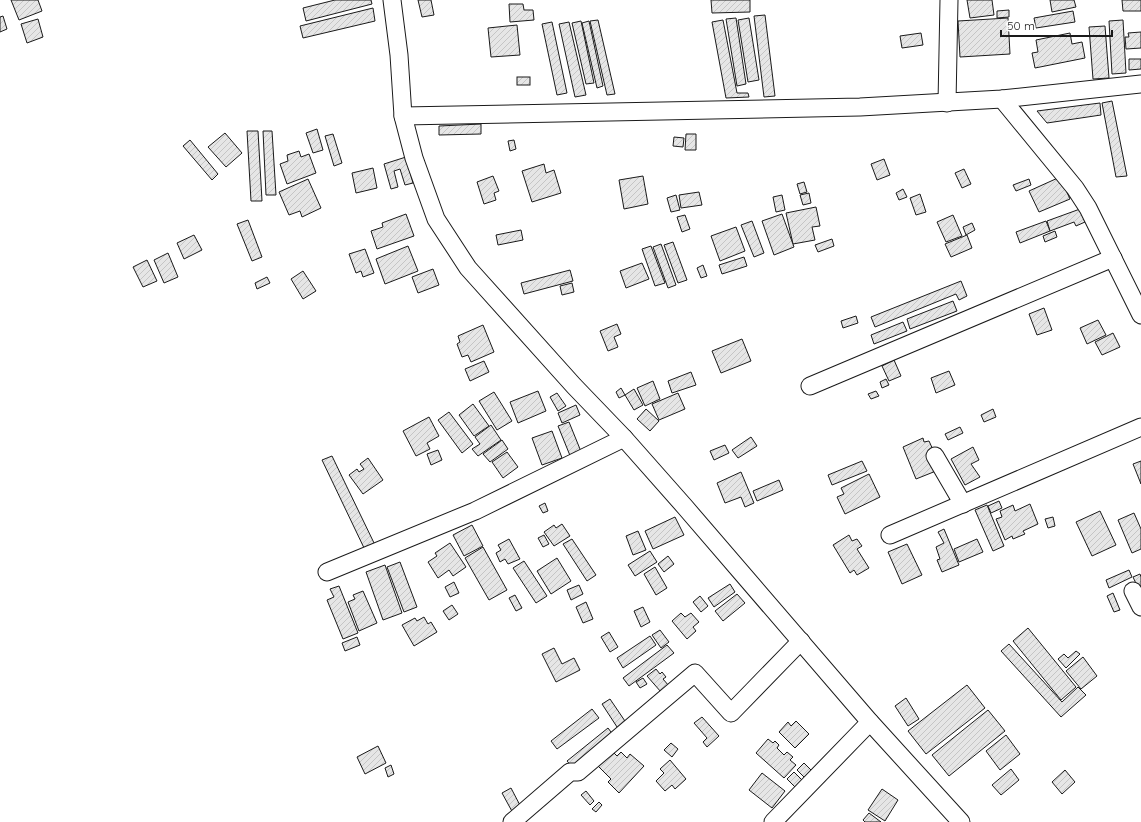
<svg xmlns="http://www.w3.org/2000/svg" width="1141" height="822" viewBox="0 0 1141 822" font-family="Quicksand,sans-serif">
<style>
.building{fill:url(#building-hatch);stroke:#1a1a1a}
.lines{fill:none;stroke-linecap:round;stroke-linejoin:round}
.minor-casing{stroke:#1a1a1a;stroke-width:19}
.minor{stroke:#fff;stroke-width:17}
</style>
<defs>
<pattern id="building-hatch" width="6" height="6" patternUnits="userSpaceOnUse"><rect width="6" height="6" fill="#e6e6e6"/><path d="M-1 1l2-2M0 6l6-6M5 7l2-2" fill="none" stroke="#c5c5c5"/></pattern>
</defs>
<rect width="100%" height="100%" fill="#fff"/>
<g class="building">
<path d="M11 0H38L42 11 19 20Z"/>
<path d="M335 0H371L372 4 306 21 303 8Z"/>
<path d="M418 0H431L434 15 422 17Z"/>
<path d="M711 0H750V12L712 13Z"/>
<path d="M967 0H992L994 15 970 18Z"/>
<path d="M1050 0H1074L1076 7 1052 12Z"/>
<path d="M1122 0H1141V11H1123Z"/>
<path d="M509 4H523L524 10H533L534 20 510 22Z"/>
<path d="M373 8 375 21 303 38 300 26Z"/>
<path d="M1009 10V17L997 18V11Z"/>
<path d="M1073 11 1075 22 1036 28 1034 18Z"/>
<path d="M765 15 775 96 764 97 754 16Z"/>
<path d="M3 16 7 29 0 32V17Z"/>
<path d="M736 18 746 84 737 86 726 19Z"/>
<path d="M749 18 759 80 748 82 738 20Z"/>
<path d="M1008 18 1010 54 960 57 958 21Z"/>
<path d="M38 19 43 37 27 43 21 24Z"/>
<path d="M598 20 615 94 607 95 590 21Z"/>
<path d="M723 20 737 93H748L749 97 726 98 712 22Z"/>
<path d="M1123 20 1126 73 1112 74 1109 21Z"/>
<path d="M581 21 594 83 586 84 572 23Z"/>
<path d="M589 21 603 86 597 88 582 23Z"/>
<path d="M552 22 567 93 557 95 542 24Z"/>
<path d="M569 22 586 95 575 97 559 24Z"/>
<path d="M517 25 520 55 491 57 488 28Z"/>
<path d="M1105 26 1109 78 1093 79 1089 27Z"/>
<path d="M1141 32V48L1126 49 1125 37H1129L1128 33Z"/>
<path d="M921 33 923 45 902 48 900 36Z"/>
<path d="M1070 33 1072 44 1082 42 1085 58 1035 68 1032 53 1038 52 1036 40Z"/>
<path d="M1129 59H1141V69L1129 70Z"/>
<rect x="517" y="77" width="13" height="8"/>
<path d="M1112 101 1127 176 1116 177 1102 103Z"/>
<path d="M1100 103 1101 115 1047 123 1037 111Z"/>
<path d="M481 124V134L439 135V126Z"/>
<path d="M317 129 323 150 313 153 306 133Z"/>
<path d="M247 131H258L262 201H251Z"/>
<path d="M263 131H272L276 195H266Z"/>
<path d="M225 133 242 153 226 167 208 147Z"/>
<path d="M333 134 342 163 334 166 325 136Z"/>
<path d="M686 134H696V150H685Z"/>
<path d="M674 137 684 138 683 147 673 146Z"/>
<path d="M190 140 218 174 212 180 183 146Z"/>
<path d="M514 140 516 149 510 151 508 141Z"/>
<path d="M299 151 301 157 309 154 316 173 287 184 280 164 288 161 287 155Z"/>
<path d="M406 157 413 183 405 185 400 169 394 171 398 187 391 189 384 164Z"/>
<path d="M884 159 890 175 877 180 871 164Z"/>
<path d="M544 164 546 173 554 170 561 193 532 202 522 171Z"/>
<path d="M373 168 377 188 356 193 352 173Z"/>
<path d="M964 169 971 184 962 188 955 173Z"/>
<path d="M493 176 499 191 494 193 496 200 484 204 477 182Z"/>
<path d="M643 176 648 204 624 209 619 180Z"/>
<path d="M1060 177 1070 199 1039 212 1029 191Z"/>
<path d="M308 179 321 208 302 217 300 211 289 215 279 192Z"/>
<path d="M1029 179 1031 185 1016 191 1013 185Z"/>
<path d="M804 182 807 192 800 194 797 184Z"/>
<path d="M903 189 907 197 899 200 896 193Z"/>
<path d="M699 192 702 205 681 208 679 195Z"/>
<path d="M809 193 811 203 803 205 800 195Z"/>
<path d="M920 194 926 212 916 215 910 198Z"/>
<path d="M676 195 680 210 671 212 667 198Z"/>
<path d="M782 195 785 210 776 212 773 197Z"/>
<path d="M816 207 820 226 812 227 815 240 793 244 786 213Z"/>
<path d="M1080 209 1085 222 1076 226 1074 222 1050 231 1047 221Z"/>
<path d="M406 214 414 236 377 249 371 231 383 227 382 223Z"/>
<path d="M782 214 794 247 774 255 762 221Z"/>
<path d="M685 215 690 229 682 232 677 217Z"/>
<path d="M953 215 962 236 946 242 937 222Z"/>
<path d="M248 220 262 257 252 261 237 224Z"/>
<path d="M752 221 764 253 754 257 741 225Z"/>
<path d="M1046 221 1050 231 1020 243 1016 232Z"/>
<path d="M972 223 975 230 966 235 963 227Z"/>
<path d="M736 227 745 251 720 261 711 236Z"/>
<path d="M521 230 523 240 498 245 496 235Z"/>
<path d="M1055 231 1057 237 1045 242 1043 236Z"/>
<path d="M194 235 202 250 184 259 177 243Z"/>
<path d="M967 235 972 248 951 257 945 244Z"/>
<path d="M832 239 834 246 818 252 815 245Z"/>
<path d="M673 242 687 280 678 283 664 245Z"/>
<path d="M661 244 676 285 668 288 653 247Z"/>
<path d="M408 246 418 271 385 284 376 259Z"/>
<path d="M651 246 665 283 655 286 642 249Z"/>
<path d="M365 249 374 273 363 277 361 271 356 273 349 254Z"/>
<path d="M168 253 178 277 164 283 154 260Z"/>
<path d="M744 257 747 266 722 274 719 265Z"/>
<path d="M147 260 157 281 143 287 133 267Z"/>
<path d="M642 263 649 279 626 288 620 271Z"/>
<path d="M703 265 707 276 701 278 697 268Z"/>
<path d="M433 269 439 285 418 293 412 277Z"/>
<path d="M570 270 573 281 524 294 521 283Z"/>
<path d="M303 271 316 291 303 299 291 279Z"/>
<path d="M267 277 270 283 257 289 255 283Z"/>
<path d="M961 281 967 296 959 300 956 294 875 327 871 317Z"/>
<path d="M572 283 574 292 562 295 560 286Z"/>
<path d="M953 301 957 311 910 329 907 319Z"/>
<path d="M1044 308 1052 330 1037 335 1029 314Z"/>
<path d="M856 316 858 323 843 328 841 321Z"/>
<path d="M1098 320 1106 335 1087 344 1080 328Z"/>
<path d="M903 322 907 331 874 344 871 335Z"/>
<path d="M617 324 621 334 614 337 618 347 608 351 600 331Z"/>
<path d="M483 325 494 352 471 362 468 355 462 357 457 344 460 342 458 336Z"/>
<path d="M1113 333 1120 347 1102 355 1095 342Z"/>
<path d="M742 339 751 361 721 373 712 351Z"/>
<path d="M894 360 901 376 889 381 882 366Z"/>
<path d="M484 361 489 372 470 381 465 369Z"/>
<path d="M949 371 955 385 936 393 931 378Z"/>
<path d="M691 372 696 385 672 393 668 381Z"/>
<path d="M886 379 889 385 882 388 880 382Z"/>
<path d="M653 381 660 399 645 406 637 388Z"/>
<path d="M621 388 625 395 619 398 616 392Z"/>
<path d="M634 389 643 405 634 410 625 395Z"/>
<path d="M538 391 546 411 518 423 510 402Z"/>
<path d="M876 391 879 396 871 399 868 394Z"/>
<path d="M494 392 512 421 497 430 479 401Z"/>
<path d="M557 393 566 406 558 411 550 397Z"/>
<path d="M678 393 685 409 659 420 652 404Z"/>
<path d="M473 404 489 426 474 436 459 415Z"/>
<path d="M576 405 580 415 562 423 558 413Z"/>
<path d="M646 409 659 421 650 431 637 419Z"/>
<path d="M993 409 996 417 984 422 981 415Z"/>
<path d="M449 412 473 444 462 453 438 420Z"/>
<path d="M429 417 439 436 427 443 430 449 416 456 403 431Z"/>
<path d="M569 422 582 454 571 458 558 426Z"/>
<path d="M491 425 501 440 478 456 472 449 480 444 475 437Z"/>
<path d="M960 427 963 433 948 440 945 434Z"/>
<path d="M552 431 562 458 542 465 532 438Z"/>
<path d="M751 437 757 446 738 458 732 450Z"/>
<path d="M923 438 924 442 929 441 934 452 936 471 916 479 903 447Z"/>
<path d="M502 440 508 449 490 462 483 454Z"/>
<path d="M725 445 729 453 714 460 710 451Z"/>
<path d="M973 447 979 460 971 464 980 477 965 485 951 459Z"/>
<path d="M438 450 442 460 431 465 427 454Z"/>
<path d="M507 452 518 467 503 478 492 462Z"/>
<path d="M332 456 375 545 365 550 322 460Z"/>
<path d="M368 458 383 480 363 494 349 475 357 469 359 472 364 469 360 464Z"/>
<path d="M862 461 867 471 832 485 828 475Z"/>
<path d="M1141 461V484L1133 464Z"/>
<path d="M741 472 754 503 745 507 741 497 725 503 717 483Z"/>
<path d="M869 474 880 497 845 514 837 497 844 494 841 488Z"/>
<path d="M779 480 783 490 757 501 753 491Z"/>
<path d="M999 501 1002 508 991 513 988 506Z"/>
<path d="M545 503 548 511 543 513 539 506Z"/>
<path d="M1030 504 1038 524 1023 531 1025 534 1013 539 1012 536 1005 540 996 519 1002 517 1000 511 1013 505 1015 511Z"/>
<path d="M987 505 1004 546 993 551 975 510Z"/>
<path d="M1100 511 1116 545 1092 556 1076 522Z"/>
<path d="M1134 513 1141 529V549L1132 553 1118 520Z"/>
<path d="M675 517 684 535 653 549 645 531Z"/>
<path d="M1053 517 1055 526 1048 528 1045 519Z"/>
<path d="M562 524 570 536 554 546 544 532 554 525 556 528Z"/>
<path d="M472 525 483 546 464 556 453 535Z"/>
<path d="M944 529 959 565 942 572 937 560 940 559 936 547 944 543 938 532Z"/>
<path d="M638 531 646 550 633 555 626 536Z"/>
<path d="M544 535 549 544 543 547 538 538Z"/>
<path d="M849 535 852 541 857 539 862 546 857 549 869 568 857 575 854 570 850 573 833 545Z"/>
<path d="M509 539 520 559 508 564 505 559 500 562 496 553 501 550 498 545Z"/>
<path d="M572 539 596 575 587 581 563 544Z"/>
<path d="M977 539 983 552 959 562 954 549Z"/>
<path d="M450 543 466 567 453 576 449 570 438 578 428 562 437 556 435 553Z"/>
<path d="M907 544 922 575 902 584 888 552Z"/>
<path d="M483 547 507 590 489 600 465 558Z"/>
<path d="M650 551 657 562 635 576 628 565Z"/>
<path d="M668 556 674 564 664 572 658 564Z"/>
<path d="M557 558 571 581 551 594 537 571Z"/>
<path d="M524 561 547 596 536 603 513 568Z"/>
<path d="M400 562 417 607 404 612 387 567Z"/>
<path d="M385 565 402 613 383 620 366 572Z"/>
<path d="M655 567 667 588 656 595 644 574Z"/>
<path d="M1129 570 1132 577 1109 588 1106 580Z"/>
<path d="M1140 574 1141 577V586L1138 588 1133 577Z"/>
<path d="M454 582 459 593 450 597 445 587Z"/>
<path d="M730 584 735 592 714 607 708 598Z"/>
<path d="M579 585 583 594 571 600 567 590Z"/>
<path d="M339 586 358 633 343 639 327 600 334 597 330 589Z"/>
<path d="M363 591 377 623 359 631 348 602 355 599 353 595Z"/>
<path d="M1113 593 1120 610 1114 612 1107 596Z"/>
<path d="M737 594 745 603 723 621 715 611Z"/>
<path d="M515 595 522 608 516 611 509 598Z"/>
<path d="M700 596 708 606 701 612 693 602Z"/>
<path d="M586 602 593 619 583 623 576 607Z"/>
<path d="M452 605 458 614 449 620 443 611Z"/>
<path d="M643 607 650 622 641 627 634 611Z"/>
<path d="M681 613 685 617 691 613 699 622 693 627 696 631 687 639 672 621Z"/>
<path d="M424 617 428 624 431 622 437 632 414 646 402 625 415 618 417 621Z"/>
<path d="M1028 628 1076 687 1061 700 1013 641Z"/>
<path d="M660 630 669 642 661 648 652 635Z"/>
<path d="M609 632 618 647 610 652 601 637Z"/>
<path d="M650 636 656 645 623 668 617 658Z"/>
<path d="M357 637 360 645 345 651 342 643Z"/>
<path d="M1009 644 1062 702 1078 687 1086 695 1061 717 1001 651Z"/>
<path d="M667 645 674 653 629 686 623 678Z"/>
<path d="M554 648 562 664 574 658 580 670 556 682 542 654Z"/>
<path d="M1076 651 1080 654 1066 668 1058 659 1064 654 1068 658Z"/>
<path d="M1083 657 1097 676 1081 689 1066 671Z"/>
<path d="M656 669 660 674 662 672 666 677 663 679 669 686 661 692 647 676Z"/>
<path d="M643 678 647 684 640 688 636 682Z"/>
<path d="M967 685 985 708 926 754 908 731Z"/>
<path d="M906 698 919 719 908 726 895 706Z"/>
<path d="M610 699 627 724 619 730 602 704Z"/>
<path d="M592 709 599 718 557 749 551 741Z"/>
<path d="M988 710 1005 731 949 776 932 755Z"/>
<path d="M702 717 719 736 707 747 703 742 707 738 694 723Z"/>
<path d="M796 721 809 734 795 748 779 732 788 722 791 726Z"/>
<path d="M608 728 614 736 574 769 567 761Z"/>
<path d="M1006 735 1020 754 1000 770 986 751Z"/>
<path d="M768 739 773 743 775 741 779 745 777 748 784 755 787 752 793 757 790 760 796 765 784 778 756 753Z"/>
<path d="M671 743 678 749 672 757 664 750Z"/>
<path d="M378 746 386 763 365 774 357 757Z"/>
<path d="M613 752 617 756 621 752 627 758 630 754 644 766 619 793 608 782 611 779 597 765Z"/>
<path d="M670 760 686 779 675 789 672 785 665 791 656 781 664 773 660 769Z"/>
<path d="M804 763 817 776 810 783 797 770Z"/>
<path d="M391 765 394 774 388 777 385 768Z"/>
<path d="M1011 769 1019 780 1001 795 992 785Z"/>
<path d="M1065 770 1075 782 1062 794 1052 782Z"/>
<path d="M794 772 807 785 800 792 787 779Z"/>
<path d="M762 773 785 791 772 808 749 790Z"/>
<path d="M511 788 523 811 514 815 502 793Z"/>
<path d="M882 789 898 800 885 821 868 810Z"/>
<path d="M586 791 594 801 590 805 581 795Z"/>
<path d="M599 802 602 805 596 812 592 809Z"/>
<path d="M869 813 881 822H865L863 820Z"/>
</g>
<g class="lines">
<g class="minor-casing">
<g id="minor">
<path d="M392 0 399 55 403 116 414 158 436 219 468 268 574 386 624 438 685 507 870 722 961 822"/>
<path d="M1002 99 1075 188 1088 208 1141 315"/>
<path d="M947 103 949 0"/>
<path d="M403 116 860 107 1002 99 1141 84"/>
<path d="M810 386 1113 258"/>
<path d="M935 456 963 504"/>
<path d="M890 535 1141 427"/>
<path d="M327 572 475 511 624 438"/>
<path d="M1133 591 1141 607"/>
<path d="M512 822 570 772H578L695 673 731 713 801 641"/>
<path d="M773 822 870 722"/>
</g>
</g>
<use href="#minor" class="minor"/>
</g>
<path d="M1001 30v6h111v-6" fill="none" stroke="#1a1a1a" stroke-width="2"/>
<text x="1007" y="30" font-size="12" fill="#1a1a1a" stroke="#ffffff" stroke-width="3" paint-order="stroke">50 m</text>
</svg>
